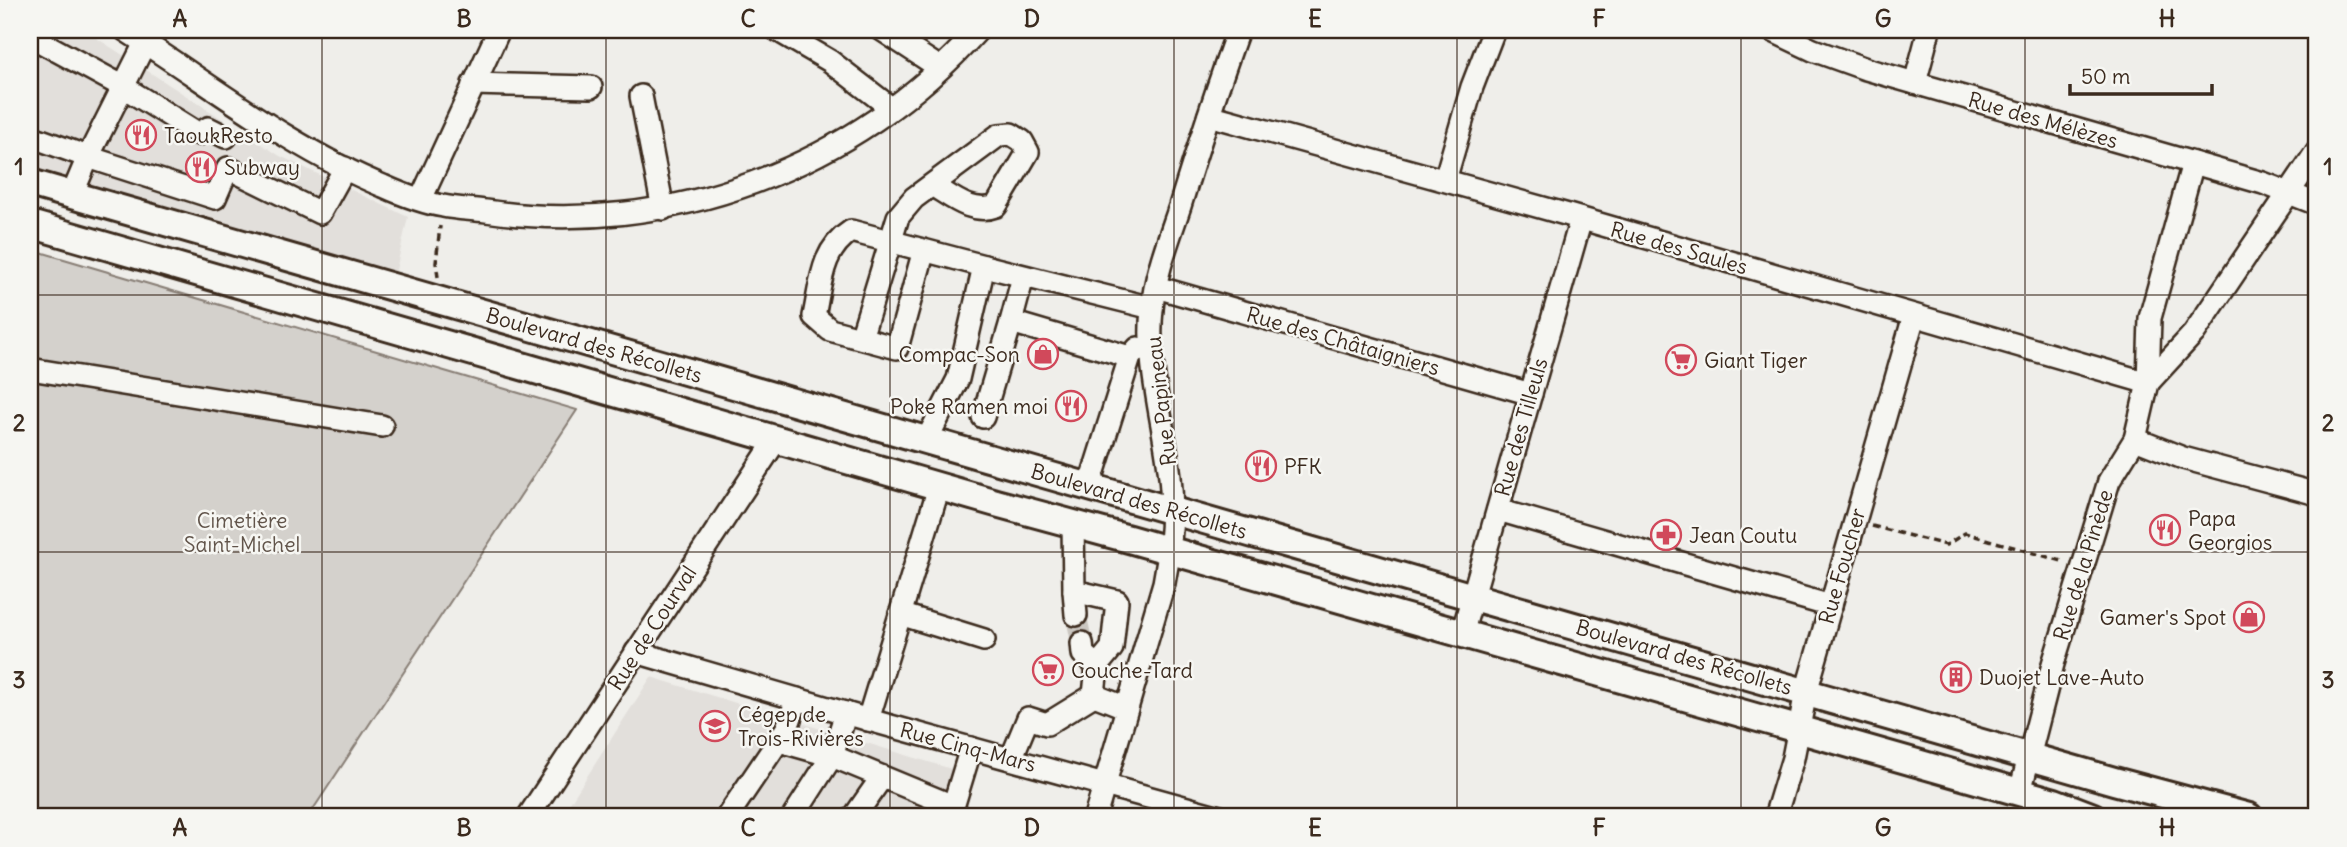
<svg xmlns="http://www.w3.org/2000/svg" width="2347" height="847" viewBox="0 0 2347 847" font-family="Delius,sans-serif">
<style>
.built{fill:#e2dfdb}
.green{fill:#d4d1cc;stroke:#887e75;stroke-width:2}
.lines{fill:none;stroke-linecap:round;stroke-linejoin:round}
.minor-tunnel{stroke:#cbc7c1;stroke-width:21;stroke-dasharray:21 10;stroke-linecap:butt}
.minor-casing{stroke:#3b2a1e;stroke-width:26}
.major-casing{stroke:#3b2a1e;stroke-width:32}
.path{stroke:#3b2a1e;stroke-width:3.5;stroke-dasharray:7 5;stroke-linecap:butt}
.minor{stroke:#f6f6f2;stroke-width:21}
.major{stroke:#f6f6f2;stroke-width:26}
.grid{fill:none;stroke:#3b2a1e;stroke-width:2;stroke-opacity:0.55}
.labels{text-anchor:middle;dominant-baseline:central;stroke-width:5;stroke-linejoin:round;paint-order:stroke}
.street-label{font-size:21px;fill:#3b2a1e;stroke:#f6f6f2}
.poi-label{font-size:21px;fill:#3b2a1e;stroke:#f6f6f2;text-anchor:start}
.park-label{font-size:21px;fill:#61544a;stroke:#f6f6f2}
.neatline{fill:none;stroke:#3b2a1e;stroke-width:2.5}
.grid-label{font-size:23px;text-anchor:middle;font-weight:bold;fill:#3b2a1e}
</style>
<rect width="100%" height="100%" fill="#efeeea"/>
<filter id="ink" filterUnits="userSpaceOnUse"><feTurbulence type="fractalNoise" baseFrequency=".0143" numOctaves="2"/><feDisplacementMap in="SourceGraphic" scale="14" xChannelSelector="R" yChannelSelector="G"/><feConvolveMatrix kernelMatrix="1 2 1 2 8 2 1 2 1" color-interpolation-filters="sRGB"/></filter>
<g filter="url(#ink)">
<g class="built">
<path d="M30 30H84L280 156 408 217 394 279 30 171Z"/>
<path d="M651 677 971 775 960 817H561Z"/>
</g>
<path class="green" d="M30 249 577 410 308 817H30Z"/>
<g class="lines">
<path class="minor-tunnel" d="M1076 615 1082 643"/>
<g class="minor-casing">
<g id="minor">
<path d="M125 30C209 83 290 148 383 186 401 194 424 203 443 206 457 209 472 209 486 211 667 238 856 168 978 30"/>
<path d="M777 30 830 61 891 108"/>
<path d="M882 30 940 68"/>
<path d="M1771 30 1813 50 1866 69 2263 183 2317 204"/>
<path d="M30 36 122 86 199 134 208 128 226 137"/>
<path d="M1915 83 1929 30"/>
<path d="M473 84 591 87"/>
<path d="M641 96 663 209"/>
<path d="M1209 115 1565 214 2148 383"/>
<path d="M30 136 88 157 215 198 228 168 320 213 345 168"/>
<path d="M1445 180 1472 87 1494 30"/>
<path d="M72 195 88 157 145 43"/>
<path d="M421 199 499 30"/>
<path d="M924 250 897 348 830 330 814 316C821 284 821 250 851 231L984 266"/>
<path d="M1023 277 1011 322 1130 357"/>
<path d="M1156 287 1531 394"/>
<path d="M861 338 898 217 914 198 999 135 1011 134 1022 141 1028 152 996 206C972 215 952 197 932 185"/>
<path d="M30 369 382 426"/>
<path d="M2148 383 2194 333 2317 151"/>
<path d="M983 417 1011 322"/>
<path d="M2135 439 2183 458 2317 494"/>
<path d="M926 441 958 379 984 266 1152 308"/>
<path d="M1089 487 1130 357 1138 348"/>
<path d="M1498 510 1831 606"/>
<path d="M1073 524 1074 591 1117 601 1112 648 1097 666 1094 695 1127 708"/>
<path d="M1074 591 1076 615"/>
<path d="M900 614 984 640"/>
<path d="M1462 634 1581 219"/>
<path d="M1082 643 1083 654 1097 666"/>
<path d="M636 652 876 722 1220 817"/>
<path d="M868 720 939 487"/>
<path d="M779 741 832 756 953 806"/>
<path d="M1011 759 1028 718 1047 724 1094 695"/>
<path d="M2020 792 2053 664 2109 481 2135 439 2148 383 2150 318 2193 163"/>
<path d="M528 817 776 440"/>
<path d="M727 817 787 728 797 699"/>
<path d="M793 817 832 756 846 713"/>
<path d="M854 817 882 777"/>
<path d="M950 817 971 748"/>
<path d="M1095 817 1164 583C1171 548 1174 513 1170 477 1164 422 1146 365 1152 309 1155 274 1169 239 1180 206 1198 147 1217 88 1238 30"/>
<path d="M1775 817 1793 758 1806 692 1914 316"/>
</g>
</g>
<g class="major-casing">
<g id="major">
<path d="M30 183 2114 781 2249 817"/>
<path d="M30 224 996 503 1129 539 2054 802 2093 817"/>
</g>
</g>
<g class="path">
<path d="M438 277 436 263 440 226"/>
<path d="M1872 526 1946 545 1965 533 2065 562"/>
</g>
<use href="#minor" class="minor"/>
<use href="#major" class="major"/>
</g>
</g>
<path class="grid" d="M322 30V817M606 30V817M890 30V817M1174 30V817M1457 30V817M1741 30V817M2025 30V817M30 295H2317M30 552H2317"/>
<defs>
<g id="restaurant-ring" transform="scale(1.575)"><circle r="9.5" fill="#f6f6f2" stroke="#d1495b" stroke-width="1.5"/><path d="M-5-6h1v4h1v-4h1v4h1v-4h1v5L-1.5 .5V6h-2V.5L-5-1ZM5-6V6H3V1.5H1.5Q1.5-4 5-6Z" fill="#d1495b"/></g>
<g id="shop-ring" transform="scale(1.575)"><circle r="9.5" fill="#f6f6f2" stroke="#d1495b" stroke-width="1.5"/><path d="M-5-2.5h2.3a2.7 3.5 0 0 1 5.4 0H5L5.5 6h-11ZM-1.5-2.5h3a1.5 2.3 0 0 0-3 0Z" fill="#d1495b"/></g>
<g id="supermarket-ring" transform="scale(1.575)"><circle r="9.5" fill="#f6f6f2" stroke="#d1495b" stroke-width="1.5"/><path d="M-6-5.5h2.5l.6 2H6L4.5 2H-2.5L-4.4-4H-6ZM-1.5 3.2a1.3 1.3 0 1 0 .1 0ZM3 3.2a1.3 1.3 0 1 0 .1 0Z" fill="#d1495b"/></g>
<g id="pharmacy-ring" transform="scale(1.575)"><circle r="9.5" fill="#f6f6f2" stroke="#d1495b" stroke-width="1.5"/><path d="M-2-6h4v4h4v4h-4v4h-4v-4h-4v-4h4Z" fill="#d1495b"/></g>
<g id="building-ring" transform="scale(1.575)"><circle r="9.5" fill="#f6f6f2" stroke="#d1495b" stroke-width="1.5"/><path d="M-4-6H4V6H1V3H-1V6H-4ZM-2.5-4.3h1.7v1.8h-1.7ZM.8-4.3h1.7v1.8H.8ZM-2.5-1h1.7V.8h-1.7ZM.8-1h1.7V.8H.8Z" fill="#d1495b"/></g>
<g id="university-ring" transform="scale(1.575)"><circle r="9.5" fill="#f6f6f2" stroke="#d1495b" stroke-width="1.5"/><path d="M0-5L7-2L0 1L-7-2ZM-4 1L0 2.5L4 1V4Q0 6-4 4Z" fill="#d1495b"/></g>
</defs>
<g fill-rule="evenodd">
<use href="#restaurant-ring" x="141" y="135"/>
<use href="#restaurant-ring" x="201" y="167"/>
<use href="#shop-ring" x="1043" y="354"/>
<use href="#supermarket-ring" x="1681" y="360"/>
<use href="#restaurant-ring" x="1071" y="406"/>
<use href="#restaurant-ring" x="1261" y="466"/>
<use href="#restaurant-ring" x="2165" y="530"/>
<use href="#pharmacy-ring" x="1666" y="535"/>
<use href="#shop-ring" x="2249" y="617"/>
<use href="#supermarket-ring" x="1048" y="670"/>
<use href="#building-ring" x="1956" y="677"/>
<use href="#university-ring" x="715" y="726"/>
</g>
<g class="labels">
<g class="street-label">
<text transform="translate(2043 120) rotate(16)">Rue des Mélèzes</text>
<text transform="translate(1679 248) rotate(16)">Rue des Saules</text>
<text transform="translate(1343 341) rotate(16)">Rue des Châtaigniers</text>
<text transform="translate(594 345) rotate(16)">Boulevard des Récollets</text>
<text transform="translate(1161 401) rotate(-97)">Rue Papineau</text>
<text transform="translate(1521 427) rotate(-74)">Rue des Tilleuls</text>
<text transform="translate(1139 501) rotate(16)">Boulevard des Récollets</text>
<text transform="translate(2083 565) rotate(-73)">Rue de la Pinède</text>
<text transform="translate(1842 566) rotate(-74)">Rue Foucher</text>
<text transform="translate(652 628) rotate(-57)">Rue de Courval</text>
<text transform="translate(1684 657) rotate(16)">Boulevard des Récollets</text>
<text transform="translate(968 747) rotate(15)">Rue Cinq-Mars</text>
</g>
<g class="poi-label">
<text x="164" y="135">TaoukResto</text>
<text x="224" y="167">Subway</text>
<text x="1020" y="354" text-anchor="end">Compac-Son</text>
<text x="1704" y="360">Giant Tiger</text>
<text x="1048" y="406" text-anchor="end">Poke Ramen moi</text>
<text x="1284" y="466">PFK</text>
<text x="2188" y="518">Papa<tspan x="2188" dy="24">Georgios</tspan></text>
<text x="1689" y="535">Jean Coutu</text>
<text x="2226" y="617" text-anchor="end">Gamer's Spot</text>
<text x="1071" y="670">Couche-Tard</text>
<text x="1979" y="677">Duojet Lave-Auto</text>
<text x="738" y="714">Cégep de<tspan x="738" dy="24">Trois-Rivières</tspan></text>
</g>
<g class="park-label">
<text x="242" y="520">Cimetière<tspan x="242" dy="24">Saint-Michel</tspan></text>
</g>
</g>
<rect width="2347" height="847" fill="none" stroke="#f6f6f2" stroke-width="77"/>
<path d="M2070 84v10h142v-10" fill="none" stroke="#3b2a1e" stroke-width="3.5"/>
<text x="2081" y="84" font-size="21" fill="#3b2a1e" stroke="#f6f6f2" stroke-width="5" paint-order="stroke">50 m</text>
<rect x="38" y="38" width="2270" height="770" class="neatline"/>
<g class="grid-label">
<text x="180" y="27">A</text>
<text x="464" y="27">B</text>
<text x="748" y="27">C</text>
<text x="1032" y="27">D</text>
<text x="1315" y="27">E</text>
<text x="1599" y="27">F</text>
<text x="1883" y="27">G</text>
<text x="2167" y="27">H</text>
<text x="19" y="175">1</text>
<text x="2328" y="175">1</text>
<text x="19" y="431">2</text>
<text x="2328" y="431">2</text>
<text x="19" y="688">3</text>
<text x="2328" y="688">3</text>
<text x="180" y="836">A</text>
<text x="464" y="836">B</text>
<text x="748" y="836">C</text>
<text x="1032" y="836">D</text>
<text x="1315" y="836">E</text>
<text x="1599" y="836">F</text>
<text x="1883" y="836">G</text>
<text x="2167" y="836">H</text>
</g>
</svg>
